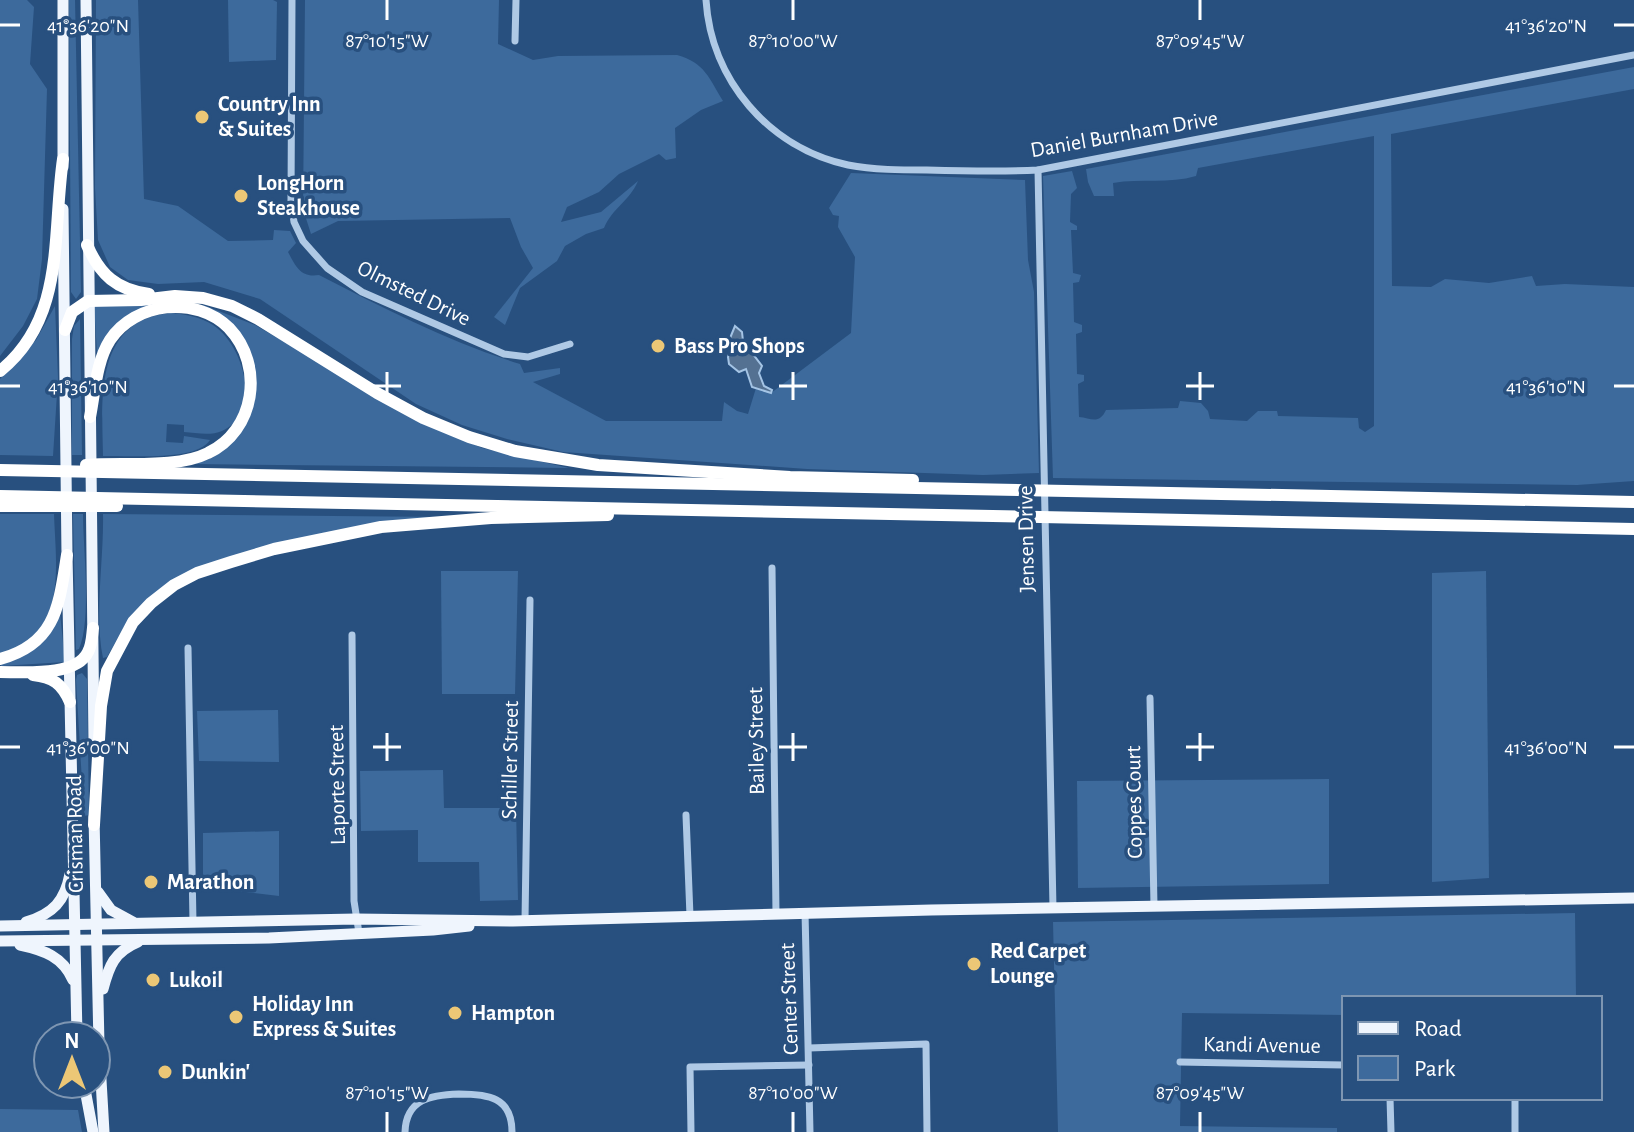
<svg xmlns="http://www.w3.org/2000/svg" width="1634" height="1132" viewBox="0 0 1634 1132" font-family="'Alegreya Sans',sans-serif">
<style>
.green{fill:#3d6a9c}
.water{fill:#547192;stroke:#a4c4e5;stroke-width:2}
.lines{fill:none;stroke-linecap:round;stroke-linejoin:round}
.minor{stroke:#afc9e5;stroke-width:7}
.primary{stroke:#eff5fd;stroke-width:11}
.motorway{stroke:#fff;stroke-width:12}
.ticks{fill:none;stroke:#fff;stroke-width:3}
.poi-dot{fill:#ecc776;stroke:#28507f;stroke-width:3}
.labels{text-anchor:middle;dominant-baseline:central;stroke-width:7;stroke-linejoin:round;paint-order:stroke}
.poi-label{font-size:22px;font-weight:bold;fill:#fff;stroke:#28507f;text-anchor:start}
.street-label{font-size:22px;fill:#fff;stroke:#28507f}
.ticks-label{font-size:20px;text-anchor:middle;fill:#fff;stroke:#28507f;stroke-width:7;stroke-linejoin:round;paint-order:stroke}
</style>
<rect width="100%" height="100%" fill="#28507f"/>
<g class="green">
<path d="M0 0H27L34 7 30 64 47 89 42 259 37 299 23 326 0 356Z"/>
<path d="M69 0H75L81 292 76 299 71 292Z"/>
<path d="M96 0H138L144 199 178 206 228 241 273 240 274 230 290 231 296 243 288 252C296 267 301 278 319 275 385 309 449 342 520 364L524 373 560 368V374L533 382 606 421H722L724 402 737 411 748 414 756 388 771 393 851 333 855 257 838 227 839 216 833 215 829 208 851 173 1025 180 1028 260 1034 292 1039 473 983 475 807 469 563 452 507 439 462 425 416 404 260 299 204 282 158 284 128 280 110 267 98 240 95 188Z"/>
<path d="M228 0H273L277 2 276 60 229 62Z"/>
<path d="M305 0H499L498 44 533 60 558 56 677 55C705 63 709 78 723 101L701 110 675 128 676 158 666 160 659 154 619 174 599 192 567 207 561 222 601 212 638 181C629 202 613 207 604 228L586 234 565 246 557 261 520 288 505 325 494 317 533 268 521 247 510 218 338 221 311 234 303 209Z"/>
<path d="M1634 67V89L1391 134 1392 286 1431 287 1445 279 1489 283 1532 276 1536 286 1565 284 1634 287V481L1577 485 1053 478 1043 176 1072 171 1077 188 1071 194 1070 222 1077 226V230H1071L1073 273 1081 275 1079 282 1073 283 1074 322 1082 325V332L1076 334 1077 374 1084 375V381L1078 384 1079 417C1091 418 1099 425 1106 410L1178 408 1180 401 1201 403 1208 411 1210 419 1247 421 1258 411H1277L1278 416 1358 418 1359 428 1365 432 1374 426V136L1198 168 1196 176C1169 184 1141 178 1113 183L1114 196H1094L1088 182 1086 169Z"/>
<path d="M156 303 97 353 94 305Z"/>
<path d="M203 305 255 325 426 424 482 448 569 468 194 464 212 458 237 437 254 368Z"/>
<path d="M55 306 58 378 53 456 0 455V379L36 340Z"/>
<path d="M171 313C185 314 201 317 213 325 244 345 263 413 222 431 211 436 196 433 184 432V425L167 424 166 442 183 443 184 436 210 440C196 462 129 455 103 456 102 398 94 320 171 313Z"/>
<path d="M80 319 82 455H72V339L74 326Z"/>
<path d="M0 514H54C56 570 68 634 0 654Z"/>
<path d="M73 514H83C83 549 92 620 79 649L76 650Z"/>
<path d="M103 514 443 517 217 561 124 627 107 657 103 658C94 615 104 559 103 514Z"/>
<path d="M441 571H518L515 694H442Z"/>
<path d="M1486 571 1489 878 1432 882V573Z"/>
<path d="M60 613 65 662 1 666V664Z"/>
<path d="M82 673 87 679 89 815 84 816 76 680 77 675Z"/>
<path d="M278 710 279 762 199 761 197 711Z"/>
<path d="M443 770 444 808H516L518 900 480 901 479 862H418V830L361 831 360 771Z"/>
<path d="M1329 779V884L1078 888 1077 781Z"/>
<path d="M279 831V896L203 887V833Z"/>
<path d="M1575 913 1576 998H1344V1015L1182 1013 1180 1126 1337 1128V1132H1058L1053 922Z"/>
<path d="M0 1109 78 1110 82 1132H0Z"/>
</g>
<path class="water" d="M735 326 742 332 743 341 762 366 759 373 764 386 772 390 771 393 752 387 746 369 739 372 729 364 728 357 731 348 728 343Z"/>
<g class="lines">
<g class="minor">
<path d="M292 0 291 201 294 222 303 241 327 268 362 292 504 354 528 357 570 344"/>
<path d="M706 0C711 80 769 148 848 165 874 170 901 170 927 170 964 171 1001 172 1038 170L1634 55"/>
<path d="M515 41 516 0"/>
<path d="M1038 170 1053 908"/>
<path d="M772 568 776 914"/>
<path d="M352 635 354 901 359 933"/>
<path d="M188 648 193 922"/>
<path d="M1150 698 1154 906"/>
<path d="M686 815 690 916"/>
<path d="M805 912 810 1132"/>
<path d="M525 920 530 600"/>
<path d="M809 1048 926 1044 927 1132"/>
<path d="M1180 1062 1344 1065"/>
<path d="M1390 1098 1391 1132"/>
<path d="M1515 1098V1132"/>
<path d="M405 1132C406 1099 431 1095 459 1094 488 1094 512 1097 512 1132"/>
<path d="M691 1132 690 1067 809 1065"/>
</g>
<g class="primary">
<path d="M63 0V167"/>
<path d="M86 0 94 744"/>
<path d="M63 209 67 555 77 1036"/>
<path d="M94 817 99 1045 104 1132"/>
<path d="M98 892 111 910 133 922"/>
<path d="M26 922C53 914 65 901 70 874"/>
<path d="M0 926 356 919 513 921 931 910 1634 898"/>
<path d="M0 941 269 938 433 930 469 926"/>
<path d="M20 945C44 950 63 957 73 980"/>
<path d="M103 989C109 966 114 952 138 942"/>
<path d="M84 1084 93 1132"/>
</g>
<g class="motorway">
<path d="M87 245C100 275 117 290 149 294"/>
<path d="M65 330 72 312 88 301 141 300 175 296 203 298 232 306 258 319 377 393 423 418 469 437 515 451 598 465 790 477 913 480"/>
<path d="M0 371C66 318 52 234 63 159"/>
<path d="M86 465C123 462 176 469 208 453 255 431 265 366 229 328 196 295 135 302 110 340 96 362 95 392 90 417"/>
<path d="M0 470 1634 502"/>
<path d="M0 496 1634 529"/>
<path d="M0 506H117"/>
<path d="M0 659C56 644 59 605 67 555"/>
<path d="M0 672C24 672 76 677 88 652 92 645 92 636 93 628"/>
<path d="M33 675C53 677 62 684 70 702"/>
<path d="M94 825 101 706 107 671 133 622 151 603 174 585 197 573 231 562 274 549 381 527 491 518 608 515"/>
</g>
</g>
<path class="ticks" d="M387 0V20M793 0V20M1200 0V20M0 25H20M1614 25H1634M387 372V400M793 372V400M1200 372V400M0 386H20M373 386H401M779 386H807M1186 386H1214M1614 386H1634M387 733V761M793 733V761M1200 733V761M0 747H20M373 747H401M779 747H807M1186 747H1214M1614 747H1634M387 1112V1132M793 1112V1132M1200 1112V1132"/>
<g class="poi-dot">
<circle cx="202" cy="117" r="8"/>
<circle cx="241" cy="196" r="8"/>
<circle cx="658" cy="346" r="8"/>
<circle cx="151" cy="882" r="8"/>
<circle cx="974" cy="964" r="8"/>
<circle cx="153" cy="980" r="8"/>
<circle cx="455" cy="1013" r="8"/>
<circle cx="236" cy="1017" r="8"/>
<circle cx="165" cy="1072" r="8"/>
</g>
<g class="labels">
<g class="poi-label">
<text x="218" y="104">Country Inn<tspan x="218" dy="25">&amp; Suites</tspan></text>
<text x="257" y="183">LongHorn<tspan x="257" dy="25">Steakhouse</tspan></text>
<text x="674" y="346">Bass Pro Shops</text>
<text x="167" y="882">Marathon</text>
<text x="990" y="951">Red Carpet<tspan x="990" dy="25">Lounge</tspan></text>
<text x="169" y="980">Lukoil</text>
<text x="252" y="1004">Holiday Inn<tspan x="252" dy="25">Express &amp; Suites</tspan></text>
<text x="471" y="1013">Hampton</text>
<text x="181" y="1072">Dunkin'</text>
</g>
<g class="street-label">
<text transform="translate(1124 134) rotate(-10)">Daniel Burnham Drive</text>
<text transform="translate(414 293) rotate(26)">Olmsted Drive</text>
<text transform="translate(1026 539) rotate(-91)">Jensen Drive</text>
<text transform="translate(756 741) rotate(-91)">Bailey Street</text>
<text transform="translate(510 760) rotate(-89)">Schiller Street</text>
<text transform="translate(337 785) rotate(-91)">Laporte Street</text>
<text transform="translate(1134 802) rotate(-91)">Coppes Court</text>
<text transform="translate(75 834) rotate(-91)">Crisman Road</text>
<text transform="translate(789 999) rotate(-92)">Center Street</text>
<text transform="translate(1262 1045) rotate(1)">Kandi Avenue</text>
</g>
</g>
<g class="ticks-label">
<text x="88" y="32">41°36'20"N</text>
<text x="1546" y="32">41°36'20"N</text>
<text x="387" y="47">87°10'15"W</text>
<text x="793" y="47">87°10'00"W</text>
<text x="1200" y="47">87°09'45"W</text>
<text x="88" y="393">41°36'10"N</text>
<text x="1546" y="393">41°36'10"N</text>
<text x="88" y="754">41°36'00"N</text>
<text x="1546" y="754">41°36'00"N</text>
<text x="387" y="1099">87°10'15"W</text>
<text x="793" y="1099">87°10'00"W</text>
<text x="1200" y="1099">87°09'45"W</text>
</g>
<rect x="1342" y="996" width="260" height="104" fill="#28507f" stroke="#7e96b2" stroke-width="2"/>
<rect x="1358" y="1022" width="40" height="12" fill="#eff5fd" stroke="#7e96b2" stroke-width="2"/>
<text x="1414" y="1036" font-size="24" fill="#ffffff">Road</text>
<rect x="1358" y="1056" width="40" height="24" fill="#3d6a9c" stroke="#7e96b2" stroke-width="2"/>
<text x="1414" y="1076" font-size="24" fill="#ffffff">Park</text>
<g transform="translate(72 1060)"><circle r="38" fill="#28507f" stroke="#7e96b2" stroke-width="2"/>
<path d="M0-6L14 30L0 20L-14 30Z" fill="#ecc776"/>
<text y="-12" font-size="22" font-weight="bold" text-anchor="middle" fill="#ffffff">N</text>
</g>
</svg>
